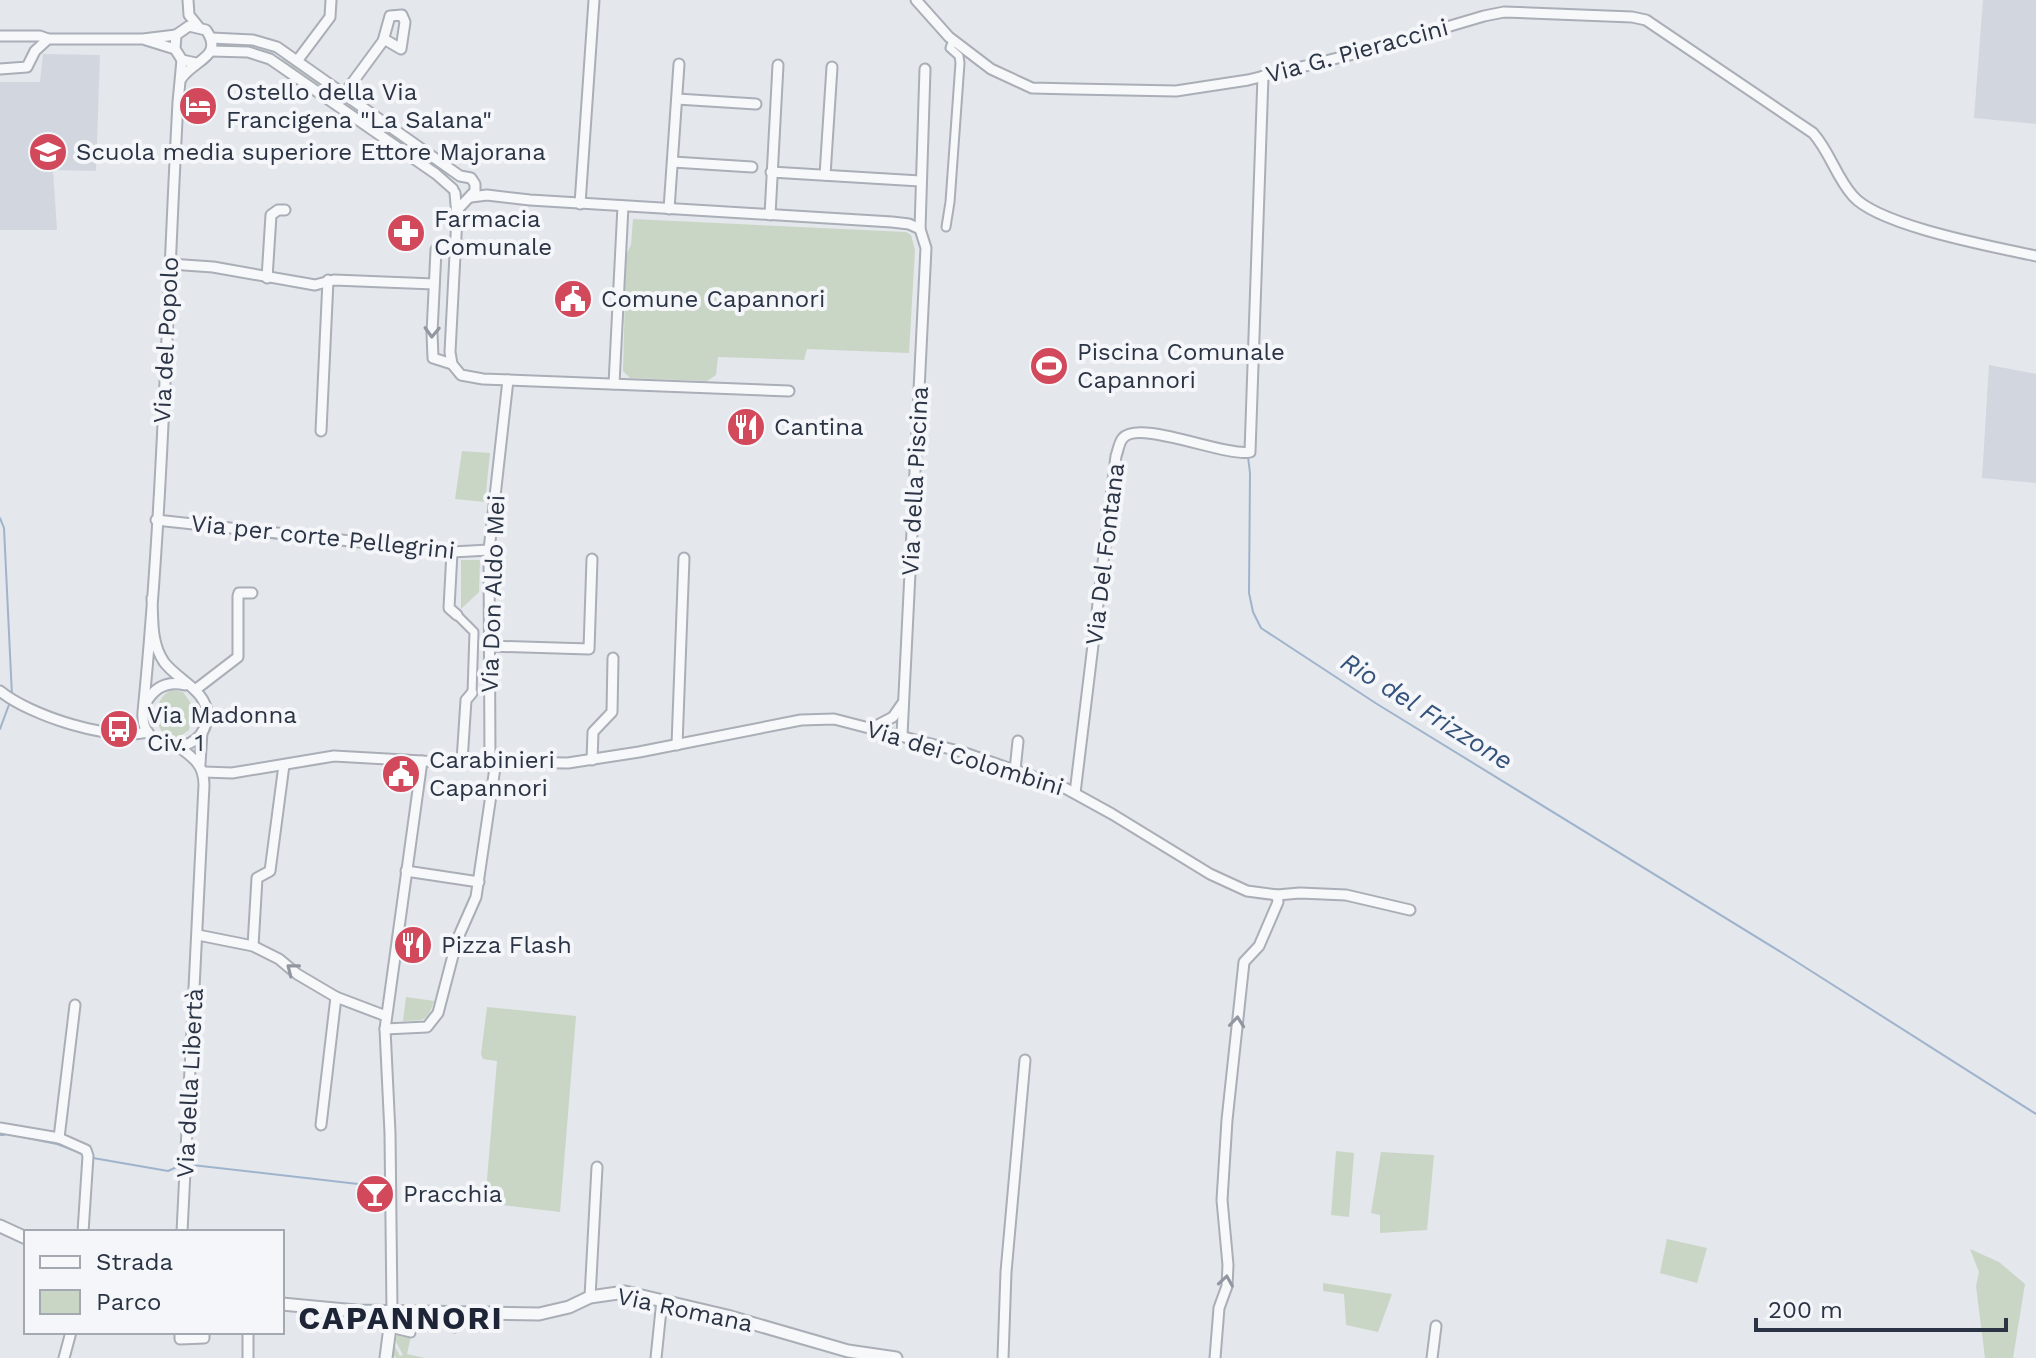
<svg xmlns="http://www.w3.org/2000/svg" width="2036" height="1358" viewBox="0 0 2036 1358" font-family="'Work Sans',sans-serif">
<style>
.built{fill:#d2d6de}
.green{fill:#c9d6c5}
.water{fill:#9fb4cc}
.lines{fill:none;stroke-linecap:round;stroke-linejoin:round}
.stream{stroke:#9fb4cc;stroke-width:2}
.pedestrian-casing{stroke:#a9aeb7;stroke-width:11}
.minor-casing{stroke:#a9aeb7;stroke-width:13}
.tertiary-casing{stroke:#a9aeb7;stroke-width:15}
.pedestrian{stroke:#f7f8fa;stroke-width:7}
.minor{stroke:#f7f8fa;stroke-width:9}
.tertiary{stroke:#f7f8fa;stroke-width:11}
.oneway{stroke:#9196a0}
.labels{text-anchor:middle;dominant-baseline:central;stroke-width:8;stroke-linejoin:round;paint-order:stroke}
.street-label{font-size:24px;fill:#2b3445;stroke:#f4f6f9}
.poi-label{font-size:24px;fill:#2b3445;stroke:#f4f6f9;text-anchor:start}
.water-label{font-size:26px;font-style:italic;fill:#34527a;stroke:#f4f6f9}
.district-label{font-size:32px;font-weight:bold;letter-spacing:2px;fill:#1d2536;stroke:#f4f6f9}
</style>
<rect width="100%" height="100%" fill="#e4e7ec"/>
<g class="built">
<path d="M1983 0H2036V124L1974 118Z"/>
<path d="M43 54 100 55 96 171 53 170 57 230H0V82H40Z"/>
<path d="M1989 365 2036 374V483L1982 478Z"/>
</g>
<g class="green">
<path d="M284 57 358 110 356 113 282 60Z"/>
<path d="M376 123 449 175 447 177 374 126Z"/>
<path d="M633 219 906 232 911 235 915 250 909 353 807 349 804 360 718 357 716 375 707 381 630 378 623 371 626 255 631 245Z"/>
<path d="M462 451 490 453 485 502 455 499Z"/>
<path d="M461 560H480L479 592 461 609Z"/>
<path d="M172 690 183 692 192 705 189 730 176 739C151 736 151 698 172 690Z"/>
<path d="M406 997 434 1001C427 1023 424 1020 403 1021Z"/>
<path d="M487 1007 576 1016 560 1212 485 1203 497 1061 483 1059 481 1054Z"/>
<path d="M1336 1151 1354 1153 1349 1217 1331 1215Z"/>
<path d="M1381 1152 1434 1155 1427 1230 1380 1233V1215L1371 1213Z"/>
<path d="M1667 1239 1707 1248 1697 1283 1660 1273Z"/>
<path d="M1970 1249 1999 1262 2025 1284 2013 1358H1985L1976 1286 1979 1272Z"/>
<path d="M1323 1283 1392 1294 1378 1332 1346 1325 1344 1294 1323 1291Z"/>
<path d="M400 1317 452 1318 450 1327 415 1320 412 1329 398 1326Z"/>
<path d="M461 1318 501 1321 498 1333 460 1325Z"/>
<path d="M397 1333 411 1336 407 1354 425 1358H397L391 1355 393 1343 400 1356 403 1355 396 1342Z"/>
</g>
<path class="water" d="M481 247 513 249V258L481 256Z"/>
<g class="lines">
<g class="stream">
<path d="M1248 457 1250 473 1249 593 1253 612 1261 628 1377 704 1789 957 2036 1114"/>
<path d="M0 518 4 528 12 696"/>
<path d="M0 729 10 702"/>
<path d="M0 1135H4"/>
<path d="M12 1135 57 1144 84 1154"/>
<path d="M93 1158 168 1171 179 1166"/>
<path d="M192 1165 367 1185"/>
</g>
<g class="pedestrian-casing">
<g id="pedestrian">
<path d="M946 227 950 202 960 63 959 56 950 48 953 40"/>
<path d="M457 615 474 632 472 693"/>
<path d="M390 1328 411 1333"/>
<path d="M454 1328 458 1311"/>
</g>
</g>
<g class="minor-casing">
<g id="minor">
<path d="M188 0 189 15 198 26"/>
<path d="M916 0 949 37 991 69 1032 88 1074 89 1176 91 1248 80 1362 52 1484 16 1504 12 1632 17 1646 20 1813 133C1830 152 1836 177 1853 196 1879 226 1995 247 2036 256"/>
<path d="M0 36H40L48 39"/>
<path d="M211 38 253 40 277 47 460 176 471 178 475 184V191L459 208 457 215"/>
<path d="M146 40 175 49"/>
<path d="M211 51 248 52 270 59 436 174 453 189"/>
<path d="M297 61 330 17 331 0"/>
<path d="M0 69 27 67 35 51 48 39H143L176 35"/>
<path d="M181 79C193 60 225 57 206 30L189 26 176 35 175 49 182 60 196 63"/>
<path d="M344 94 383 41 390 16 402 15 405 22 401 49 384 39"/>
<path d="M677 99 756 104"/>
<path d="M673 162 752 167"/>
<path d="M771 172 920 181"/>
<path d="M825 175 832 67"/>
<path d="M455 193 457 216 450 352 452 364 461 375 483 379 789 391"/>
<path d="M471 197 487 195 530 200 892 222 909 224 920 229"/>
<path d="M580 204 594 0"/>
<path d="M669 209 679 64"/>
<path d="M770 215 778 65"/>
<path d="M170 264 213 267 315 285 334 280 434 284"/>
<path d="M267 278 271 215 278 210H285"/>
<path d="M452 364 433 358 432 333 436 250 455 248"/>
<path d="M614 384 623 206"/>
<path d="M321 431 328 280"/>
<path d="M156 520 452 552 489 550"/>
<path d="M452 552 449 608 457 615"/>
<path d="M152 598C153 620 151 643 164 662 177 680 209 691 207 717 204 759 139 754 143 712 163 510 167 304 178 102L182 60"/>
<path d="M489 646 589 649 592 559"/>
<path d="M195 690 238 657V596L239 593H252"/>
<path d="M0 691C31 716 109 741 148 732"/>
<path d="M147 701C156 686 169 681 185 685"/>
<path d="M872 728 893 717 902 704"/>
<path d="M902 735 926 248 920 229 925 69"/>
<path d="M677 745 684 558"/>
<path d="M179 747C194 758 204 765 204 785L182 1232"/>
<path d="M592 760 593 732 612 712 613 658"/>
<path d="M462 761 466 700 472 693"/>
<path d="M490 761 489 550 508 380"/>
<path d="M200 764 202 732"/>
<path d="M1015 770 1018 741"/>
<path d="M204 772 232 773 334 756 422 761 568 763 639 752 801 720 834 719 962 752 1063 787 1112 814 1210 874 1247 891 1277 895 1300 893 1346 895 1410 910"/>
<path d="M1075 793 1116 456C1118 451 1119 442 1123 438 1139 419 1225 457 1250 452L1263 76"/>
<path d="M406 871 479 882"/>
<path d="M198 935 253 946 279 959 297 974 336 997 386 1016"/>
<path d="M253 946 257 878 270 871 284 765"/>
<path d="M385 1029 427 1027 438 1013 457 940 476 897 496 761"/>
<path d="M321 1125 336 997"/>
<path d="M0 1128 59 1138 86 1150 88 1156 83 1232"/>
<path d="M59 1138 75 1005"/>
<path d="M590 1297 597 1167"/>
<path d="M392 1311 390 1133 385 1029 422 761"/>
<path d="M180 1332V1339L204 1338V1332"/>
<path d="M64 1358 71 1332"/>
<path d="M248 1358V1332"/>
<path d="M656 1358 662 1300"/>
<path d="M1003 1358 1006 1272 1025 1060"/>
<path d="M1215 1358 1219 1308 1227 1286 1228 1265 1222 1200 1227 1120 1244 962 1259 946 1278 902 1277 895"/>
<path d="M1432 1358 1436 1326"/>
</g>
</g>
<g class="tertiary-casing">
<g id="tertiary">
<path d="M0 1226 26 1238"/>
<path d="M282 1304 356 1311 539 1314 569 1307 590 1297 625 1292 727 1316 848 1351 896 1358"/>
<path d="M386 1358 392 1311"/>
</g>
</g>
<use href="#pedestrian" class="pedestrian"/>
<use href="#minor" class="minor"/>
<use href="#tertiary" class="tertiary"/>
</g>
<defs><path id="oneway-chevron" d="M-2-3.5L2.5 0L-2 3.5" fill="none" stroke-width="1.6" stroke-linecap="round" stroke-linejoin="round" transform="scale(2)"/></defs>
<g class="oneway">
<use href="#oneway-chevron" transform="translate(432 332) rotate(92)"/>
<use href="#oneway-chevron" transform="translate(292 969) rotate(-142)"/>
<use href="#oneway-chevron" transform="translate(1237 1022) rotate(-84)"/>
<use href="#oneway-chevron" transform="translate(1226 1281) rotate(-81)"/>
</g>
<defs>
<g id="hotel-disc" transform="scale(2)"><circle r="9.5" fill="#d1495b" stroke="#f4f6f9"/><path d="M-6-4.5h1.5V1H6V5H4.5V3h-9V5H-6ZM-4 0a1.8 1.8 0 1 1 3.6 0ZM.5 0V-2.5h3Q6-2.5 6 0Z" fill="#fff"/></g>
<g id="school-disc" transform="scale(2)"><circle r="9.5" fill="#d1495b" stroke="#f4f6f9"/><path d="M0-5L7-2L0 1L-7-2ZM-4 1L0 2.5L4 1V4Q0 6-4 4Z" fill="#fff"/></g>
<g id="pharmacy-disc" transform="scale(2)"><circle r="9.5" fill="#d1495b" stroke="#f4f6f9"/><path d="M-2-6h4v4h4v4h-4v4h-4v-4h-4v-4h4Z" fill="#fff"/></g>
<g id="civic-disc" transform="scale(2)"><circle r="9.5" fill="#d1495b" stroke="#f4f6f9"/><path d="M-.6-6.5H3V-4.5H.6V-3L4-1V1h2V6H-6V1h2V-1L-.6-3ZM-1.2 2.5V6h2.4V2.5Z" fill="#fff"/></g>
<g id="stadium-disc" transform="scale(2)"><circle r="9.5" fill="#d1495b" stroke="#f4f6f9"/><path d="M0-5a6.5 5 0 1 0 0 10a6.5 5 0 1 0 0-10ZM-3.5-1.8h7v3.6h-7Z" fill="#fff"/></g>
<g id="restaurant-disc" transform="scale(2)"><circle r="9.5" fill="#d1495b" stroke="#f4f6f9"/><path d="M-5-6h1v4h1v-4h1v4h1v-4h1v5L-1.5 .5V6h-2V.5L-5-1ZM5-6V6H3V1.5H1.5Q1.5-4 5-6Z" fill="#fff"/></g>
<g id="bus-disc" transform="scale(2)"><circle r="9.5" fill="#d1495b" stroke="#f4f6f9"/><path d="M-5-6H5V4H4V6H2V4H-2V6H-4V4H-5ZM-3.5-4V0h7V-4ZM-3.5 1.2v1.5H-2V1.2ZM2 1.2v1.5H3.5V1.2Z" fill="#fff"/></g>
<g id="bar-disc" transform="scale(2)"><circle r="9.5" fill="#d1495b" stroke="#f4f6f9"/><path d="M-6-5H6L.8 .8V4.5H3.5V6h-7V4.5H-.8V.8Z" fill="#fff"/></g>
</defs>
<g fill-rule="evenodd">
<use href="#hotel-disc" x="198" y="106"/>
<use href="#school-disc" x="48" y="152"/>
<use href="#pharmacy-disc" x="406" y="233"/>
<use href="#civic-disc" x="573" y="299"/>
<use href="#stadium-disc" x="1049" y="366"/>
<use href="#restaurant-disc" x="746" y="427"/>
<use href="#bus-disc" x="119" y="729"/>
<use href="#civic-disc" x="401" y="774"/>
<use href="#restaurant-disc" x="413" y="945"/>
<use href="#bar-disc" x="375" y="1194"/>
</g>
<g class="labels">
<g class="street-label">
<text transform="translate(1357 51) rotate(-15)">Via G. Pieraccini</text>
<text transform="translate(166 340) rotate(-87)">Via del Popolo</text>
<text transform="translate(915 481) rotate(-87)">Via della Piscina</text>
<text transform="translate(323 537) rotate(6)">Via per corte Pellegrini</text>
<text transform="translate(1105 554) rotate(-83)">Via Del Fontana</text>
<text transform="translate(493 594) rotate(-88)">Via Don Aldo Mei</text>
<text transform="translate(965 758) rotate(17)">Via dei Colombini</text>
<text transform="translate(190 1083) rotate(-87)">Via della Libertà</text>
<text transform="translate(685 1310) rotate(12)">Via Romana</text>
</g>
<g class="poi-label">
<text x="226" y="92">Ostello della Via<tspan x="226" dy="28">Francigena "La Salana"</tspan></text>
<text x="76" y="152">Scuola media superiore Ettore Majorana</text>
<text x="434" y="219">Farmacia<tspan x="434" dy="28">Comunale</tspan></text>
<text x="601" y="299">Comune Capannori</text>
<text x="1077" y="352">Piscina Comunale<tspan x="1077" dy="28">Capannori</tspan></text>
<text x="774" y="427">Cantina</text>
<text x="147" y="715">Via Madonna<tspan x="147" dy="28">Civ. 1</tspan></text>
<text x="429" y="760">Carabinieri<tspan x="429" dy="28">Capannori</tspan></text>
<text x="441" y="945">Pizza Flash</text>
<text x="403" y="1194">Pracchia</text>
</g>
<g class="water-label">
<text transform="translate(1427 711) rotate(32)">Rio del Frizzone</text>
</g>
<g class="district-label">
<text x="401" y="1318">CAPANNORI</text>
</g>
</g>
<rect x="24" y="1230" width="260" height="104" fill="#f4f6f9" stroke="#a4a8b1" stroke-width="2"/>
<rect x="40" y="1256" width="40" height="12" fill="#f7f8fa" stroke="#a4a8b1" stroke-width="2"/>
<text x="96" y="1270" font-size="24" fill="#2b3445">Strada</text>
<rect x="40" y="1290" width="40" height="24" fill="#c9d6c5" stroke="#a4a8b1" stroke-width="2"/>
<text x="96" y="1310" font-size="24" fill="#2b3445">Parco</text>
<path d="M1756 1318v12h250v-12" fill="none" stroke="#2b3445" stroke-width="4"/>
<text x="1768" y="1318" font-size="24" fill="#2b3445" stroke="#f4f6f9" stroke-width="6" paint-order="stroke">200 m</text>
</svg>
